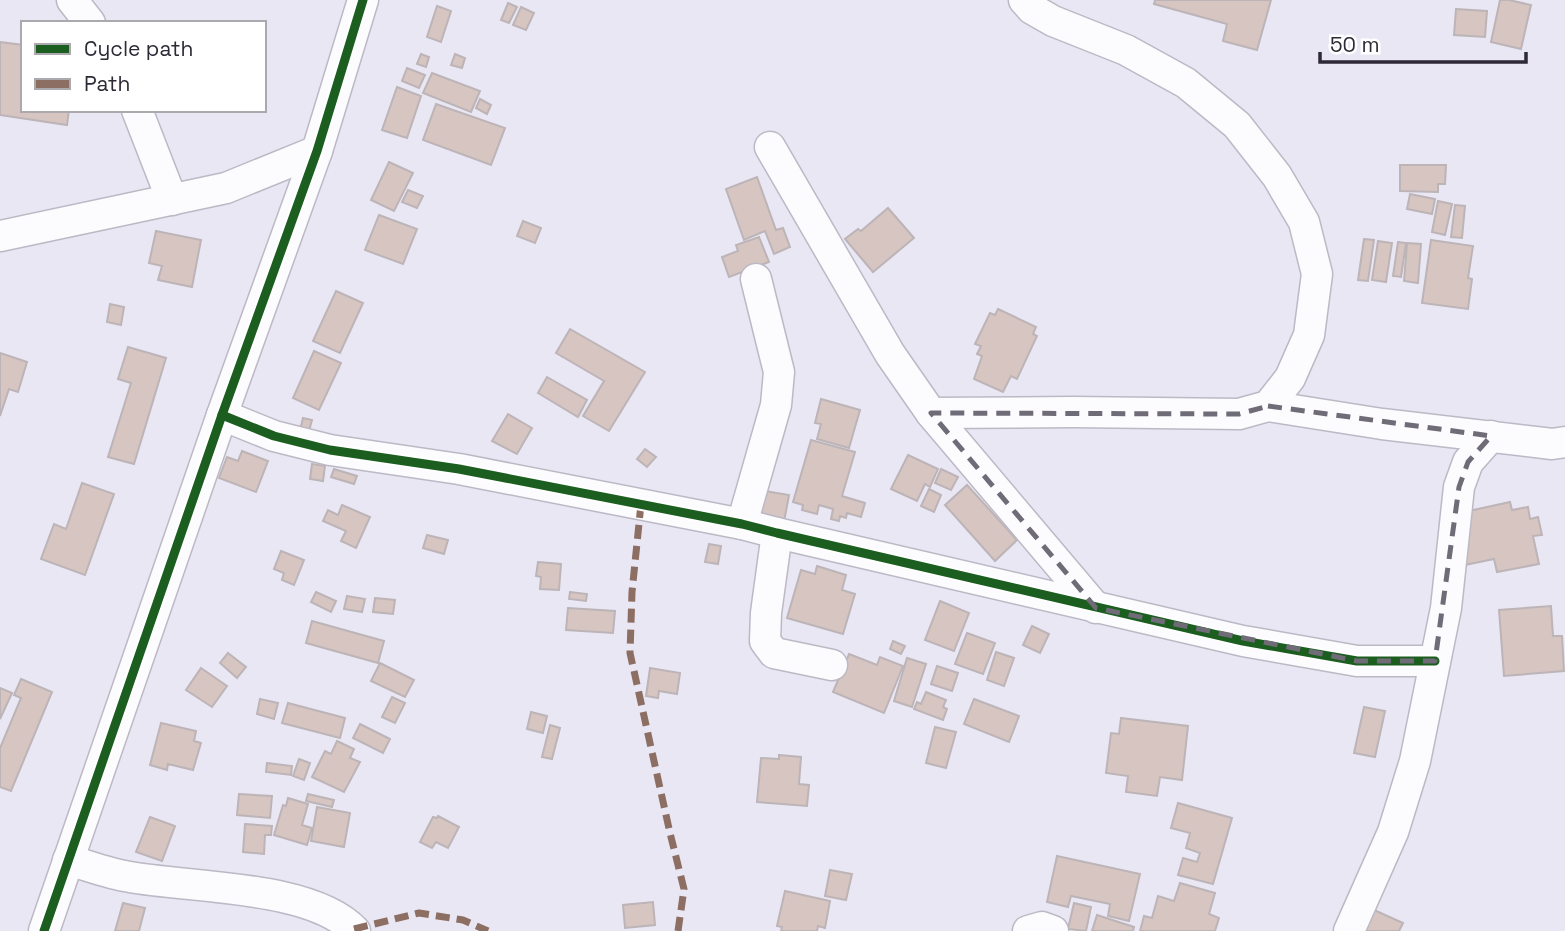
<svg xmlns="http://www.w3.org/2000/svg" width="1565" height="931" viewBox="0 0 1565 931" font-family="'Space Grotesk',sans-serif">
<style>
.building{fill:#d7c5c2;stroke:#bcb4b7;stroke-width:2}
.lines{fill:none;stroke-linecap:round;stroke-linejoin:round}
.street-casing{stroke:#bcb9c5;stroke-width:33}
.street{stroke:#fcfbfe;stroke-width:30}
.quiet{stroke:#8d6e63;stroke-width:7;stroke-dasharray:14 7;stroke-linecap:butt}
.cycleway-casing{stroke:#fff;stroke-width:13}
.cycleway{stroke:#1b5e20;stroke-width:9}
.marked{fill:none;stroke:#6f6c78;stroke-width:5;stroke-dasharray:14 9;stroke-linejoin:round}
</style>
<rect width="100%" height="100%" fill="#eae7f5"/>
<g class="building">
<path d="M1155 0H1271L1257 50 1223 41 1227 24 1154 4Z"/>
<path d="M1500 0H1509L1531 5 1521 49 1491 42Z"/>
<path d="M508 3 517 7 509 23 501 20Z"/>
<path d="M437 6 451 11 441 42 427 37Z"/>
<path d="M521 7 534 13 526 30 513 25Z"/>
<path d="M1456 9 1487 11 1485 37 1454 35Z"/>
<path d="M0 42 23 45V110H69L67 125 0 115Z"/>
<path d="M421 54 429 57 426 67 417 64Z"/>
<path d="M455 54 465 58 462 68 451 65Z"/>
<path d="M407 68 425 75 419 88 402 81Z"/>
<path d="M432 73 480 91 471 112 423 93Z"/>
<path d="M397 87 421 96 407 138 382 130Z"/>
<path d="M480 99 491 105 487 114 476 108Z"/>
<path d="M436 104 505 128 491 165 423 140Z"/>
<path d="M389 162 413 173 394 211 371 200Z"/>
<path d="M1400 165H1446L1445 184H1438V192L1400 191Z"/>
<path d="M757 177 776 230 783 228 790 247 774 254 765 231 744 240 726 189Z"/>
<path d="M408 190 423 196 417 208 402 202Z"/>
<path d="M1410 194 1435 199 1432 214 1407 209Z"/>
<path d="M1438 201 1452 204 1445 235 1432 232Z"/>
<path d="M1455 205 1465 206 1462 238 1451 237Z"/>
<path d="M888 208 914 238 873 272 845 239 858 229 861 231Z"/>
<path d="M379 215 417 229 403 264 365 250Z"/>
<path d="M523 221 541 228 535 243 517 236Z"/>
<path d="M156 231 201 240 192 287 158 280 162 266 149 263Z"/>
<path d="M759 237 769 262 729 277 722 257 738 251 736 245Z"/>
<path d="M1364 239 1374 240 1368 281 1358 280Z"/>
<path d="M1431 240 1473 246 1468 278 1472 279 1468 309 1422 303Z"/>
<path d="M1378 241 1392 243 1386 282 1372 280Z"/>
<path d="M1398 242 1406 243 1401 277 1393 276Z"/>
<path d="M1407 243 1421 244 1418 283 1404 281Z"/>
<path d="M336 291 363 303 340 353 313 341Z"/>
<path d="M110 304 124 307 121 325 107 322Z"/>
<path d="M998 309 1036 327 1033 334 1037 336 1017 379 1011 376 1003 392 974 379 982 356 977 354 981 346 975 344 990 313 995 315Z"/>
<path d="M570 329 645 372 609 431 583 416 604 381 556 353Z"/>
<path d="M128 347 166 358 134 464 108 457 131 383 118 379Z"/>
<path d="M314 351 341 363 319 410 293 398Z"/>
<path d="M0 353 27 362 18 392 9 389 0 416Z"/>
<path d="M547 377 587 400 578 417 538 393Z"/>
<path d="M821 399 860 410 849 448 817 439 821 424 815 423Z"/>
<path d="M508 414 532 428 517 454 492 441Z"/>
<path d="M303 418 312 420 309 431 300 430Z"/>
<path d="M811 440 855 452 842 496 865 503 861 517 847 513 846 518 840 516 839 521 831 519 833 509 819 505 817 514 802 510 803 505 793 502Z"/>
<path d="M645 449 656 457 647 467 637 459Z"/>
<path d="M242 451 268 461 256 492 219 478 227 457 238 461Z"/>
<path d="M908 455 938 469 930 487 925 484 917 501 891 489Z"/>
<path d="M312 464 325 466 323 481 310 479Z"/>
<path d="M334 469 357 476 354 484 331 477Z"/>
<path d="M941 469 958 477 951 490 935 483Z"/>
<path d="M82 483 114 494 85 575 41 559 54 524 66 529Z"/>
<path d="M967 485 1017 540 995 561 945 505Z"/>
<path d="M929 489 941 495 934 512 921 506Z"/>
<path d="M759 490 789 495 784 522 754 516Z"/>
<path d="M1510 502 1512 510 1528 507 1530 519 1538 517 1542 535 1533 536 1539 564 1497 572 1494 559 1465 565 1464 512Z"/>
<path d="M342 505 370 517 356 548 341 541 346 531 323 521 328 510 338 515Z"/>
<path d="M427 535 448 540 444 554 423 548Z"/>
<path d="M709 544 721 546 718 564 705 562Z"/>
<path d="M281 551 304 560 294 585 282 580 284 573 274 569Z"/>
<path d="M538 562 561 564 559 590 540 589 541 577 536 576Z"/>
<path d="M817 566 846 575 842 590 855 594 843 634 787 618 801 570 815 574Z"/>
<path d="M316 592 336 601 331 612 311 602Z"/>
<path d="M570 592 587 594 586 601 569 599Z"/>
<path d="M347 596 365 599 362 612 344 609Z"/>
<path d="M375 598 395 600 393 614 373 612Z"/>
<path d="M940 601 969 613 954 651 925 640Z"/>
<path d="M1551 606 1553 636H1562L1564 671 1504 676 1499 610Z"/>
<path d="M568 608 615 611 613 633 566 630Z"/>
<path d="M312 621 384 641 378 663 306 643Z"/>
<path d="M1032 626 1049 634 1040 653 1023 645Z"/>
<path d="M967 633 995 643 983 674 955 664Z"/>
<path d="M893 641 905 646 901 654 890 649Z"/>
<path d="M996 652 1014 658 1004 686 987 680Z"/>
<path d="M228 653 246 667 237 678 220 663Z"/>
<path d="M849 654 877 665 880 657 903 666 884 713 833 692Z"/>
<path d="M907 658 926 664 912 707 894 701Z"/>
<path d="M380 663 414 680 405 697 371 681Z"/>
<path d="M937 666 958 673 952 691 931 684Z"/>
<path d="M201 668 227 686 212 707 186 690Z"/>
<path d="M650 668 680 673 677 694 659 691 658 698 646 696Z"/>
<path d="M21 679 52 692 11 791 0 787V748L21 698 14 695Z"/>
<path d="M0 688 12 693 0 719Z"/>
<path d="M926 692 946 700 943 707 947 709 943 720 914 709 917 702 921 704Z"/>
<path d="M392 697 405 703 395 723 382 717Z"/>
<path d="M260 699 278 703 274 719 257 714Z"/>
<path d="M974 699 1019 716 1009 742 964 724Z"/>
<path d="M288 703 345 718 340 738 282 723Z"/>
<path d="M1364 707 1385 711 1375 757 1354 753Z"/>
<path d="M531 712 547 716 543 733 527 729Z"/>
<path d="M1121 718 1188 726 1182 780 1160 777 1157 796 1126 792 1128 776 1106 773 1111 733 1119 734Z"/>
<path d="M161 723 196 731 194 741 201 743 193 770 168 764 167 770 150 765Z"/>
<path d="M360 724 390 739 383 753 353 738Z"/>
<path d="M550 725 560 728 552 759 542 757Z"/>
<path d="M935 727 956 732 946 768 926 763Z"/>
<path d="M337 741 354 749 350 758 360 762 344 792 312 777 325 751 331 754Z"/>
<path d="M779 755 801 757 799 784 809 785 807 806 757 802 761 758 779 759Z"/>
<path d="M299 759 310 763 304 780 293 776Z"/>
<path d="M267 763 292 766 291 775 266 772Z"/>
<path d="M239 794 272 796 270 818 237 815Z"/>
<path d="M308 794 334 800 332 807 306 801Z"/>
<path d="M288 798 308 804 302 825 312 828 307 845 274 835 283 805 286 806Z"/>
<path d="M1178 803 1232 818 1213 884 1178 875 1183 858 1197 862 1200 853 1186 848 1190 833 1171 828Z"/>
<path d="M317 807 350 813 344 847 311 841Z"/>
<path d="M438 816 459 827 448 848 436 842 432 848 420 842 433 817 437 818Z"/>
<path d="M150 817 175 826 162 861 136 852Z"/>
<path d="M245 824 272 826 271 835H265L264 854 243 852Z"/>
<path d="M1057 856 1140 874 1129 921 1108 916 1110 904 1071 896 1068 907 1047 902Z"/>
<path d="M830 870 852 874 846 900 825 896Z"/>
<path d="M1180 883 1215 893 1209 914 1219 918 1215 931H1140L1144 916 1152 918 1158 896 1174 901Z"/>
<path d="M785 891 830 901 825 928 818 926 817 931H781L782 927 777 926Z"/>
<path d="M653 902 655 925 625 928 623 905Z"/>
<path d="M123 903 145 908 139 931H115Z"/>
<path d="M1074 903 1091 907 1086 931 1068 929Z"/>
<path d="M1374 910 1403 923 1399 931H1365Z"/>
<path d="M1097 915 1134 927 1133 931H1092Z"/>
</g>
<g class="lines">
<g class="street-casing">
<g id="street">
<path d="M72 0 90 23"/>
<path d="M137 110 172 200"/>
<path d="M770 147 890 354 931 413 1096 608"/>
<path d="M0 236 226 188 317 151"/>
<path d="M1268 406 1382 424 1552 444 1565 442"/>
<path d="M931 413 1073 412 1239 414 1268 406 1290 378 1309 335 1317 274 1304 222 1277 176 1237 125 1186 83 1126 50 1053 21 1032 9 1024 0"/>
<path d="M222 415 274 436 330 450 459 469 742 524 777 533 1243 641 1357 661H1435"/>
<path d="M742 524 776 405 779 372 756 279"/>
<path d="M777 533 766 613 765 641 774 653 832 665"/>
<path d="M68 860C89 866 109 874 130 877 191 888 312 885 355 931"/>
<path d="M44 931 222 415 317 151 363 0"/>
<path d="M1028 931 1042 927 1053 931"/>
<path d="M1349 931 1393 832 1415 761 1446 608 1459 487 1468 462 1491 436"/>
</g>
</g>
<use href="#street" class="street"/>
<g class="quiet">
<path d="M641 504 632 592 630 653 670 833 684 889 678 931"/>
<path d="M354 929 419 913 463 920 488 931"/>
</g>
<g class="cycleway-casing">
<g id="cycleway">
<path d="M222 415 274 436 330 450 459 469 742 524 777 533 1243 641 1357 661H1435"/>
<path d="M44 931 222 415 317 151 363 0"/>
</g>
</g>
<use href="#cycleway" class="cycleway"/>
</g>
<path class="marked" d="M1268 406 1491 436 1468 462 1459 487 1435 661H1357L1096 608 931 413 1239 414Z"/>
<rect x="21" y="21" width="245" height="91" fill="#ffffff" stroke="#aba9ae" stroke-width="2"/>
<rect x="35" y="44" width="35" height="10" fill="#1b5e20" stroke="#aba9ae" stroke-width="2"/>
<text x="84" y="56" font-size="21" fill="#2d2935">Cycle path</text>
<rect x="35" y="79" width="35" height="10" fill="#8d6e63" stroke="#aba9ae" stroke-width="2"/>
<text x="84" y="91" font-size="21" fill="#2d2935">Path</text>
<path d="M1320 52v10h206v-10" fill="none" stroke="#2d2935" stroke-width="3.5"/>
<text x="1330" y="52" font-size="21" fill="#2d2935" stroke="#ffffff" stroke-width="5" paint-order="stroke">50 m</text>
</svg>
